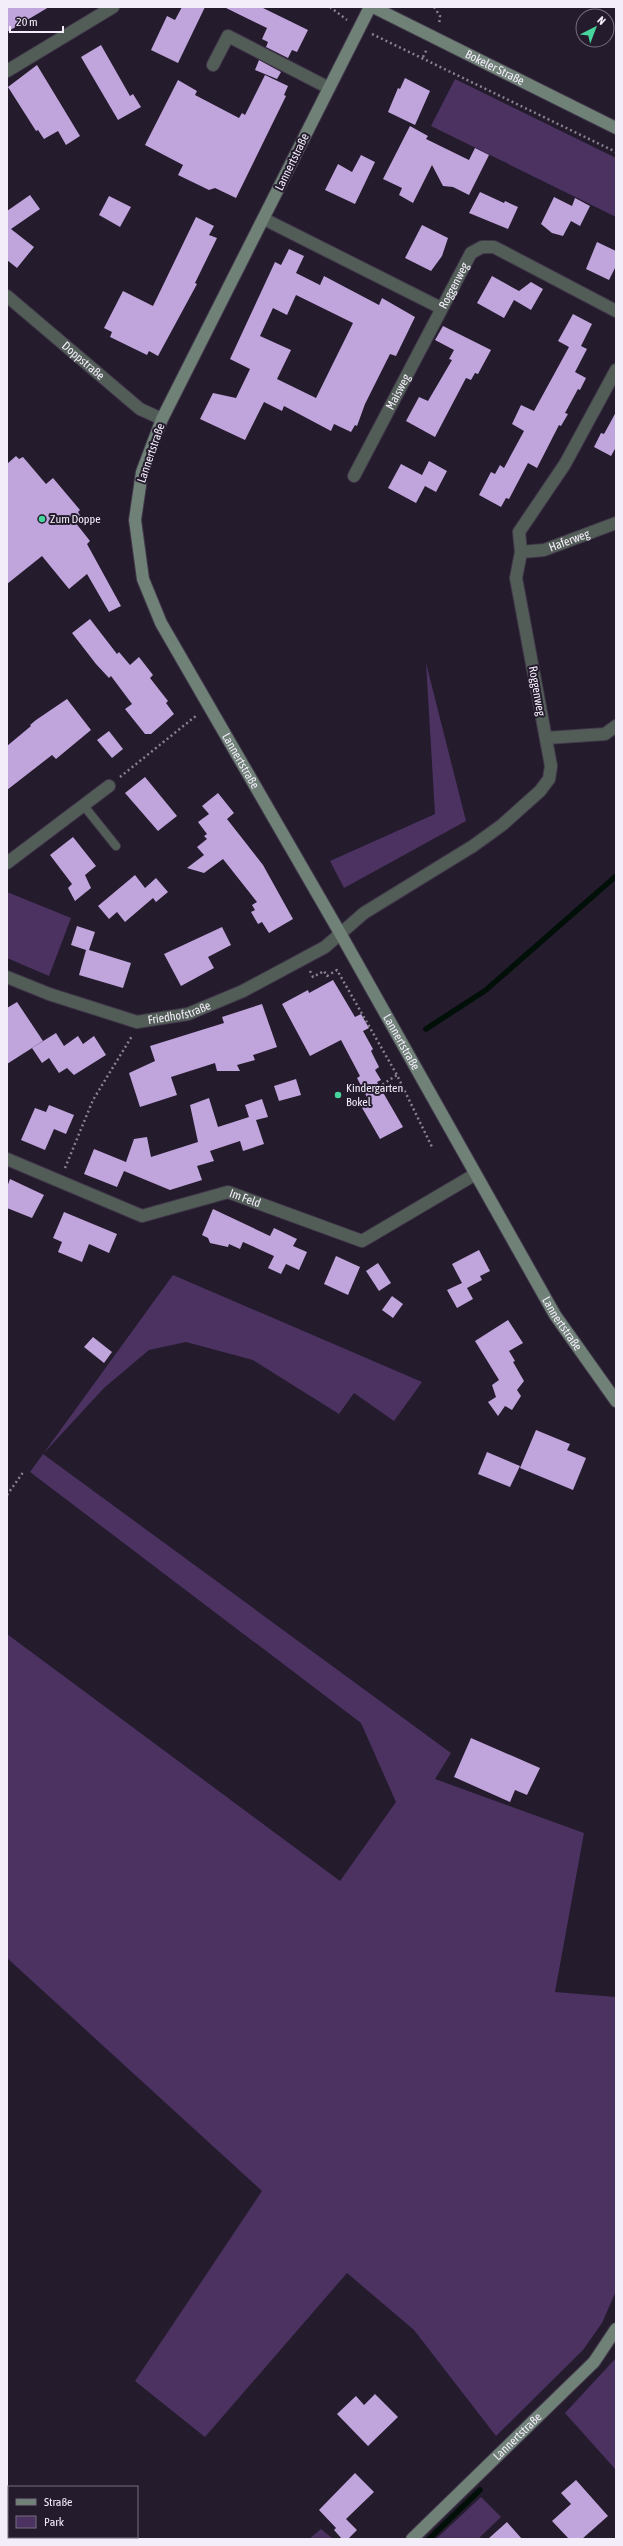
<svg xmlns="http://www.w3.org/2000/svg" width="623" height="2546" viewBox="0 0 623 2546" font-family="'Asap Condensed',sans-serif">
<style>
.green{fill:#4b3261}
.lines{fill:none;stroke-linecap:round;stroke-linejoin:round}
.stream{stroke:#000f07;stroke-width:5.5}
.building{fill:#c0a4dc;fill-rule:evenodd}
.lane-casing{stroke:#41384a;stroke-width:10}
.street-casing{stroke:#41384a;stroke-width:14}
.secondary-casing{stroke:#41384a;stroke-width:14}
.path{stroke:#888190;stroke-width:2.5;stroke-dasharray:2 3;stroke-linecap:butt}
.lane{stroke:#535d58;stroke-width:8}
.street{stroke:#535d58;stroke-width:12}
.secondary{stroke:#708178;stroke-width:12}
.poi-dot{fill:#48d49d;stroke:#241b2d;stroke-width:1.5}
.labels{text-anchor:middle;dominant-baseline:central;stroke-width:4;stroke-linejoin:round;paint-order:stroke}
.street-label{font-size:12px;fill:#f3edfa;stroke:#241b2d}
.poi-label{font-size:12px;fill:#f3edfa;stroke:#241b2d;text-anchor:start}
</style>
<rect width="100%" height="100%" fill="#241b2d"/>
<g class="green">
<path d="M455 79 616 158V217L431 126Z"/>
<path d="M426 663 466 821 344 888 330 861 435 814Z"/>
<path d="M7 892 71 918 49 976 7 958Z"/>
<path d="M173 1275 422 1382 394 1421 354 1393 339 1414 253 1360 186 1342 149 1350 104 1388 43 1454 451 1753 435 1779 584 1833 555 1992 616 1997V2291L602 2323 583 2350 496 2436 414 2330 347 2273 205 2437 135 2381 262 2191 7 1958V1634L340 1881 396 1802 361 1723 30 1472Z"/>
<path d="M616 2358V2470L565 2413Z"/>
<path d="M481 2497 501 2517 478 2539H436Z"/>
<path d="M321 2529 333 2539H309Z"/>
</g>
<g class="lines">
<g class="stream">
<path d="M426 1029 486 990 616 876"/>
<path d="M429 2539 480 2490"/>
</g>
</g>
<g class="building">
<path d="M7 7H49L7 32Z"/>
<path d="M182 7H205L178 63 151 50 167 16 175 20Z"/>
<path d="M224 7H261L308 30 297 52 292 50 288 58 266 47 268 42 262 39 267 28Z"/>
<path d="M101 45 130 96 133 94 141 107 118 120 81 57Z"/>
<path d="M259 60 281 72 277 79 255 70Z"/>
<path d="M37 65 80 136 66 145 58 131 44 139 38 130 36 131 8 87Z"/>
<path d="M265 75 288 86 284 95 286 96 236 198 215 188 209 190 178 175 183 165 145 145 178 80 197 91 195 95 239 118 242 113 245 115Z"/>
<path d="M405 78 430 91 415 125 388 112 398 88 400 89Z"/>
<path d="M410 126 428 136 426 139 469 160 475 148 489 155 469 195 453 187 443 186 432 165 413 203 399 195 402 188 383 179Z"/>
<path d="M361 155 375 162 355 204 325 190 338 164 352 172Z"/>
<path d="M480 192 504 203 505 201 518 207 508 229 469 213Z"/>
<path d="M30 195 40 209 11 229 34 247 17 268 7 260V211Z"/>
<path d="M109 196 131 207 120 227 99 215Z"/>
<path d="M554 197 572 206 575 198 590 206 580 226 571 221 563 236 552 233 541 224Z"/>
<path d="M196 217 214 226 209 235 217 238 195 283 197 284 158 356 149 351 147 355 110 337 112 332 104 328 123 291 153 306Z"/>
<path d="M422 225 448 238 442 256 431 271 405 258Z"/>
<path d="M597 242 616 251V266L609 280 586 269Z"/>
<path d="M289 249 304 256 296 273 320 285 324 276 379 305 382 298 415 317 396 356 390 354 365 404 357 426 355 425 351 432 334 424 331 431 284 406 282 411 264 402 245 440 200 419 213 393 236 398 250 369 230 359 275 262 281 265ZM296 295 353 323 316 398 277 379 291 350 260 336 273 308 287 315Z"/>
<path d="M492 276 519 291 531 282 543 289 531 310 514 300 504 318 477 303Z"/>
<path d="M573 314 592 324 581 346 587 349 575 372 586 378 580 390 578 389 565 413 568 414 561 426 559 425 537 468 528 463 509 499 506 498 501 507 479 495 491 472 495 474 500 465 504 468 524 431 512 424 521 405 534 411 569 347 558 341Z"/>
<path d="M443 326 491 350 478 374 475 373 471 380 466 378 435 437 406 421 419 397 428 401 452 360 449 359 454 350 435 340Z"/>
<path d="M616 412V447L611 456 594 447 601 433 604 434Z"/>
<path d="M16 456 19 459 23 457 46 484 53 478 80 510 78 512 81 517 75 522 90 541 87 544 121 606 109 612 87 574 69 589 42 556 7 584V464Z"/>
<path d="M429 461 447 471 436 492 425 486 416 503 388 488 401 464 422 475Z"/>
<path d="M90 619 117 654 119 652 130 665 139 657 153 675 150 678 168 701 166 703 174 714 151 734H145L125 709 132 704 111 676 109 678 96 664 72 633Z"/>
<path d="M67 699 91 730 56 759 52 755 7 790V746L31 726 30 725 36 720Z"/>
<path d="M109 731 123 749 112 758 97 740Z"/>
<path d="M145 777 177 816 158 831 125 793Z"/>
<path d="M218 793 234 813 227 819 263 865 293 919 269 933 262 922 258 924 251 912 255 910 252 905 257 902 223 859 204 873 187 868 204 855 197 847 207 839 204 836 207 834 198 822 209 814 202 806Z"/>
<path d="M73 837 96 866 85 875 91 888 75 901 68 888 72 884 50 855Z"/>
<path d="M135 875 145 888 156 878 168 892 156 902 153 898 125 922 117 912 109 919 98 906Z"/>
<path d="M77 926 95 932 89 950 131 963 123 988 79 975 86 950 71 945Z"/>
<path d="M222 927 231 945 208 957 214 968 181 986 164 954Z"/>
<path d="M333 980 355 1017 361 1014 369 1028 363 1031 373 1049 371 1051 379 1067 375 1070 381 1080 377 1082 403 1127 380 1139 361 1106 369 1101 357 1078 360 1076 341 1040 310 1056 282 1004 308 990 309 993Z"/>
<path d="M17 1002 43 1041 7 1064V1008Z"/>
<path d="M262 1004 277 1047 253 1055 255 1060 237 1065 240 1071H217L215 1063 171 1077 177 1095 140 1107 129 1073 155 1061 150 1046 224 1023 222 1017Z"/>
<path d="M56 1033 64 1046 78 1036 83 1044 94 1036 106 1055 74 1075 67 1068 59 1073 49 1058 42 1063 32 1048Z"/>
<path d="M296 1079 301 1095 279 1101 274 1086Z"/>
<path d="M209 1098 218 1127 249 1117 245 1105 262 1099 268 1117 256 1120 264 1144 243 1151 240 1141 210 1151 214 1161 197 1166 202 1180 170 1190 124 1171 117 1187 84 1174 94 1149 126 1162 134 1139 147 1137 151 1157 198 1142 190 1105Z"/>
<path d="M49 1105 74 1115 66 1134 54 1129 45 1150 21 1140 35 1108 46 1112Z"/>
<path d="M10 1179 44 1195 32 1218 7 1208V1187Z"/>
<path d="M213 1209 270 1236 274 1228 297 1239 293 1246 307 1252 299 1270 286 1264 281 1274 268 1268 274 1256 243 1242 240 1249 229 1244 228 1247 210 1243 208 1238 202 1235Z"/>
<path d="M64 1212 117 1234 109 1253 89 1244 82 1262 58 1252 62 1242 53 1238Z"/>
<path d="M479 1250 490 1271 480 1276 482 1280 467 1288 473 1299 457 1308 447 1290 462 1283 452 1264Z"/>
<path d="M336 1256 360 1267 348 1295 324 1284Z"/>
<path d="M378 1263 391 1283 379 1291 366 1271Z"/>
<path d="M392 1296 403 1304 393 1318 382 1310Z"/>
<path d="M508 1320 523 1343 509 1351 515 1361 513 1362 524 1381 517 1390 521 1396 512 1410 505 1406 498 1416 488 1402 496 1397 492 1385 499 1380 475 1341Z"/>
<path d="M93 1337 112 1352 104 1363 84 1347Z"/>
<path d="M536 1430 570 1444 567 1450 586 1458 573 1490 520 1468Z"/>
<path d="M487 1452 520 1466 510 1487 478 1474Z"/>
<path d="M471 1738 540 1768 527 1795 515 1790 510 1802 454 1777Z"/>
<path d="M375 2394 398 2417 368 2446 337 2414 356 2396 364 2405Z"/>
<path d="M355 2473 374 2492 346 2519 357 2530 348 2539H342L334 2530 336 2528 319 2510Z"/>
<path d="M576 2480 608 2516 582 2539H569L552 2521 571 2504 561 2493Z"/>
<path d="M507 2522 522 2539H488Z"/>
</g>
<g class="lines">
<g class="lane-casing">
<path id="lane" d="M84 806 116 846"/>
</g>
<g class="street-casing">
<g id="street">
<path d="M213 65 228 36 329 88"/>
<path d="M7 71 113 7"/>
<path d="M264 219 441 308"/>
<path id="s1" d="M7 296 140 409 162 419"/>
<path id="s2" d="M354 476 471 253 482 247H494L616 311"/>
<path id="s3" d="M521 552 544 550 616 523"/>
<path d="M546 738 605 734 616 726"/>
<path d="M7 863 109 786"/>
<path id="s4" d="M7 977 49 994 137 1022 188 1014 243 991 325 947 364 913 473 846 502 825 540 791 549 779 551 766 516 578 521 552 519 532 565 464 616 370"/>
<path id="s5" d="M7 1159 142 1216 228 1192 362 1241 474 1175"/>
</g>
</g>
<g class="secondary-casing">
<g id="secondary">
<path id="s6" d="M370 7 162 419 142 472 135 520 143 579 161 623 340 933 555 1315 616 1401"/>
<path id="s7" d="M373 7 616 128"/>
<path id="s8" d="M412 2539 594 2362 616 2329"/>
</g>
</g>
<g class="path">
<path d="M330 7 347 20"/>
<path d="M434 7 440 16 439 25"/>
<path d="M372 34 616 152"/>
<path d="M423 57 427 49"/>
<path d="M120 777 197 715"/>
<path d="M310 971 313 977 324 971 327 976 337 970 397 1075 432 1147"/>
<path d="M379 1091 377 1088 397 1075"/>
<path d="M65 1168 93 1100 132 1036"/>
<path d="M7 1495 24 1471"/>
</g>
<use href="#lane" class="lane"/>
<use href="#street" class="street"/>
<use href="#secondary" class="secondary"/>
</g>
<g class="poi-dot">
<circle cx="42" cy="519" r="4"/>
<circle cx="338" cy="1095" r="4"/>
</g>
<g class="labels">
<g class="street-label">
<text stroke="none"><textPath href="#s7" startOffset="136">Bokeler Straße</textPath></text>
<text transform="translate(292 162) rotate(-64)">Lannertstraße</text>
<text stroke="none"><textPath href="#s2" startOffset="215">Roggenweg</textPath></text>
<text stroke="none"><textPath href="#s1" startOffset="100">Doppstraße</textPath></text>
<text stroke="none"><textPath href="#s2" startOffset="95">Maisweg</textPath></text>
<text transform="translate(151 453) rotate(-71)">Lannertstraße</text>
<text stroke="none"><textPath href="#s3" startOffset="50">Haferweg</textPath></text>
<text transform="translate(537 691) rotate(80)">Roggenweg</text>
<text stroke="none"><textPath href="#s6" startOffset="833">Lannertstraße</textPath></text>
<text stroke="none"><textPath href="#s4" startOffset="181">Friedhofstraße</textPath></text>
<text stroke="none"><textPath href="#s6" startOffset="1157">Lannertstraße</textPath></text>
<text stroke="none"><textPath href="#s5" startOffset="254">Im Feld</textPath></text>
<text stroke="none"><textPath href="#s6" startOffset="1481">Lannertstraße</textPath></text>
<text stroke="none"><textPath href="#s8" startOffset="147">Lannertstraße</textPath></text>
</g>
<g class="poi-label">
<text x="50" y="519">Zum Doppe</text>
<text x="346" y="1088">Kindergarten<tspan x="346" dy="14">Bokel</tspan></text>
</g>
</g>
<rect width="623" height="2546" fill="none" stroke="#f3edfa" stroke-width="16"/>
<rect x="8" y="2486" width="130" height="52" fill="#241b2d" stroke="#776f7f"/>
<rect x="16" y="2499" width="20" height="6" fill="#708178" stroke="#776f7f"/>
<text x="44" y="2506" font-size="12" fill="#f3edfa">Straße</text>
<rect x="16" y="2516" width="20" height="12" fill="#4b3261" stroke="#776f7f"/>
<text x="44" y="2526" font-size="12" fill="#f3edfa">Park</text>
<g transform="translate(595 28) rotate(42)"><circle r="19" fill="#241b2d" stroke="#776f7f"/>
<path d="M0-3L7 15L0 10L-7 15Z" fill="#48d49d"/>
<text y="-6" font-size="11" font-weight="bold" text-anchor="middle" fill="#f3edfa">N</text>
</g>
<path d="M10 26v6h53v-6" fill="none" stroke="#f3edfa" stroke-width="2"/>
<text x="16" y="26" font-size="12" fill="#f3edfa" stroke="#241b2d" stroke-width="3" paint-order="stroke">20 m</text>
</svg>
